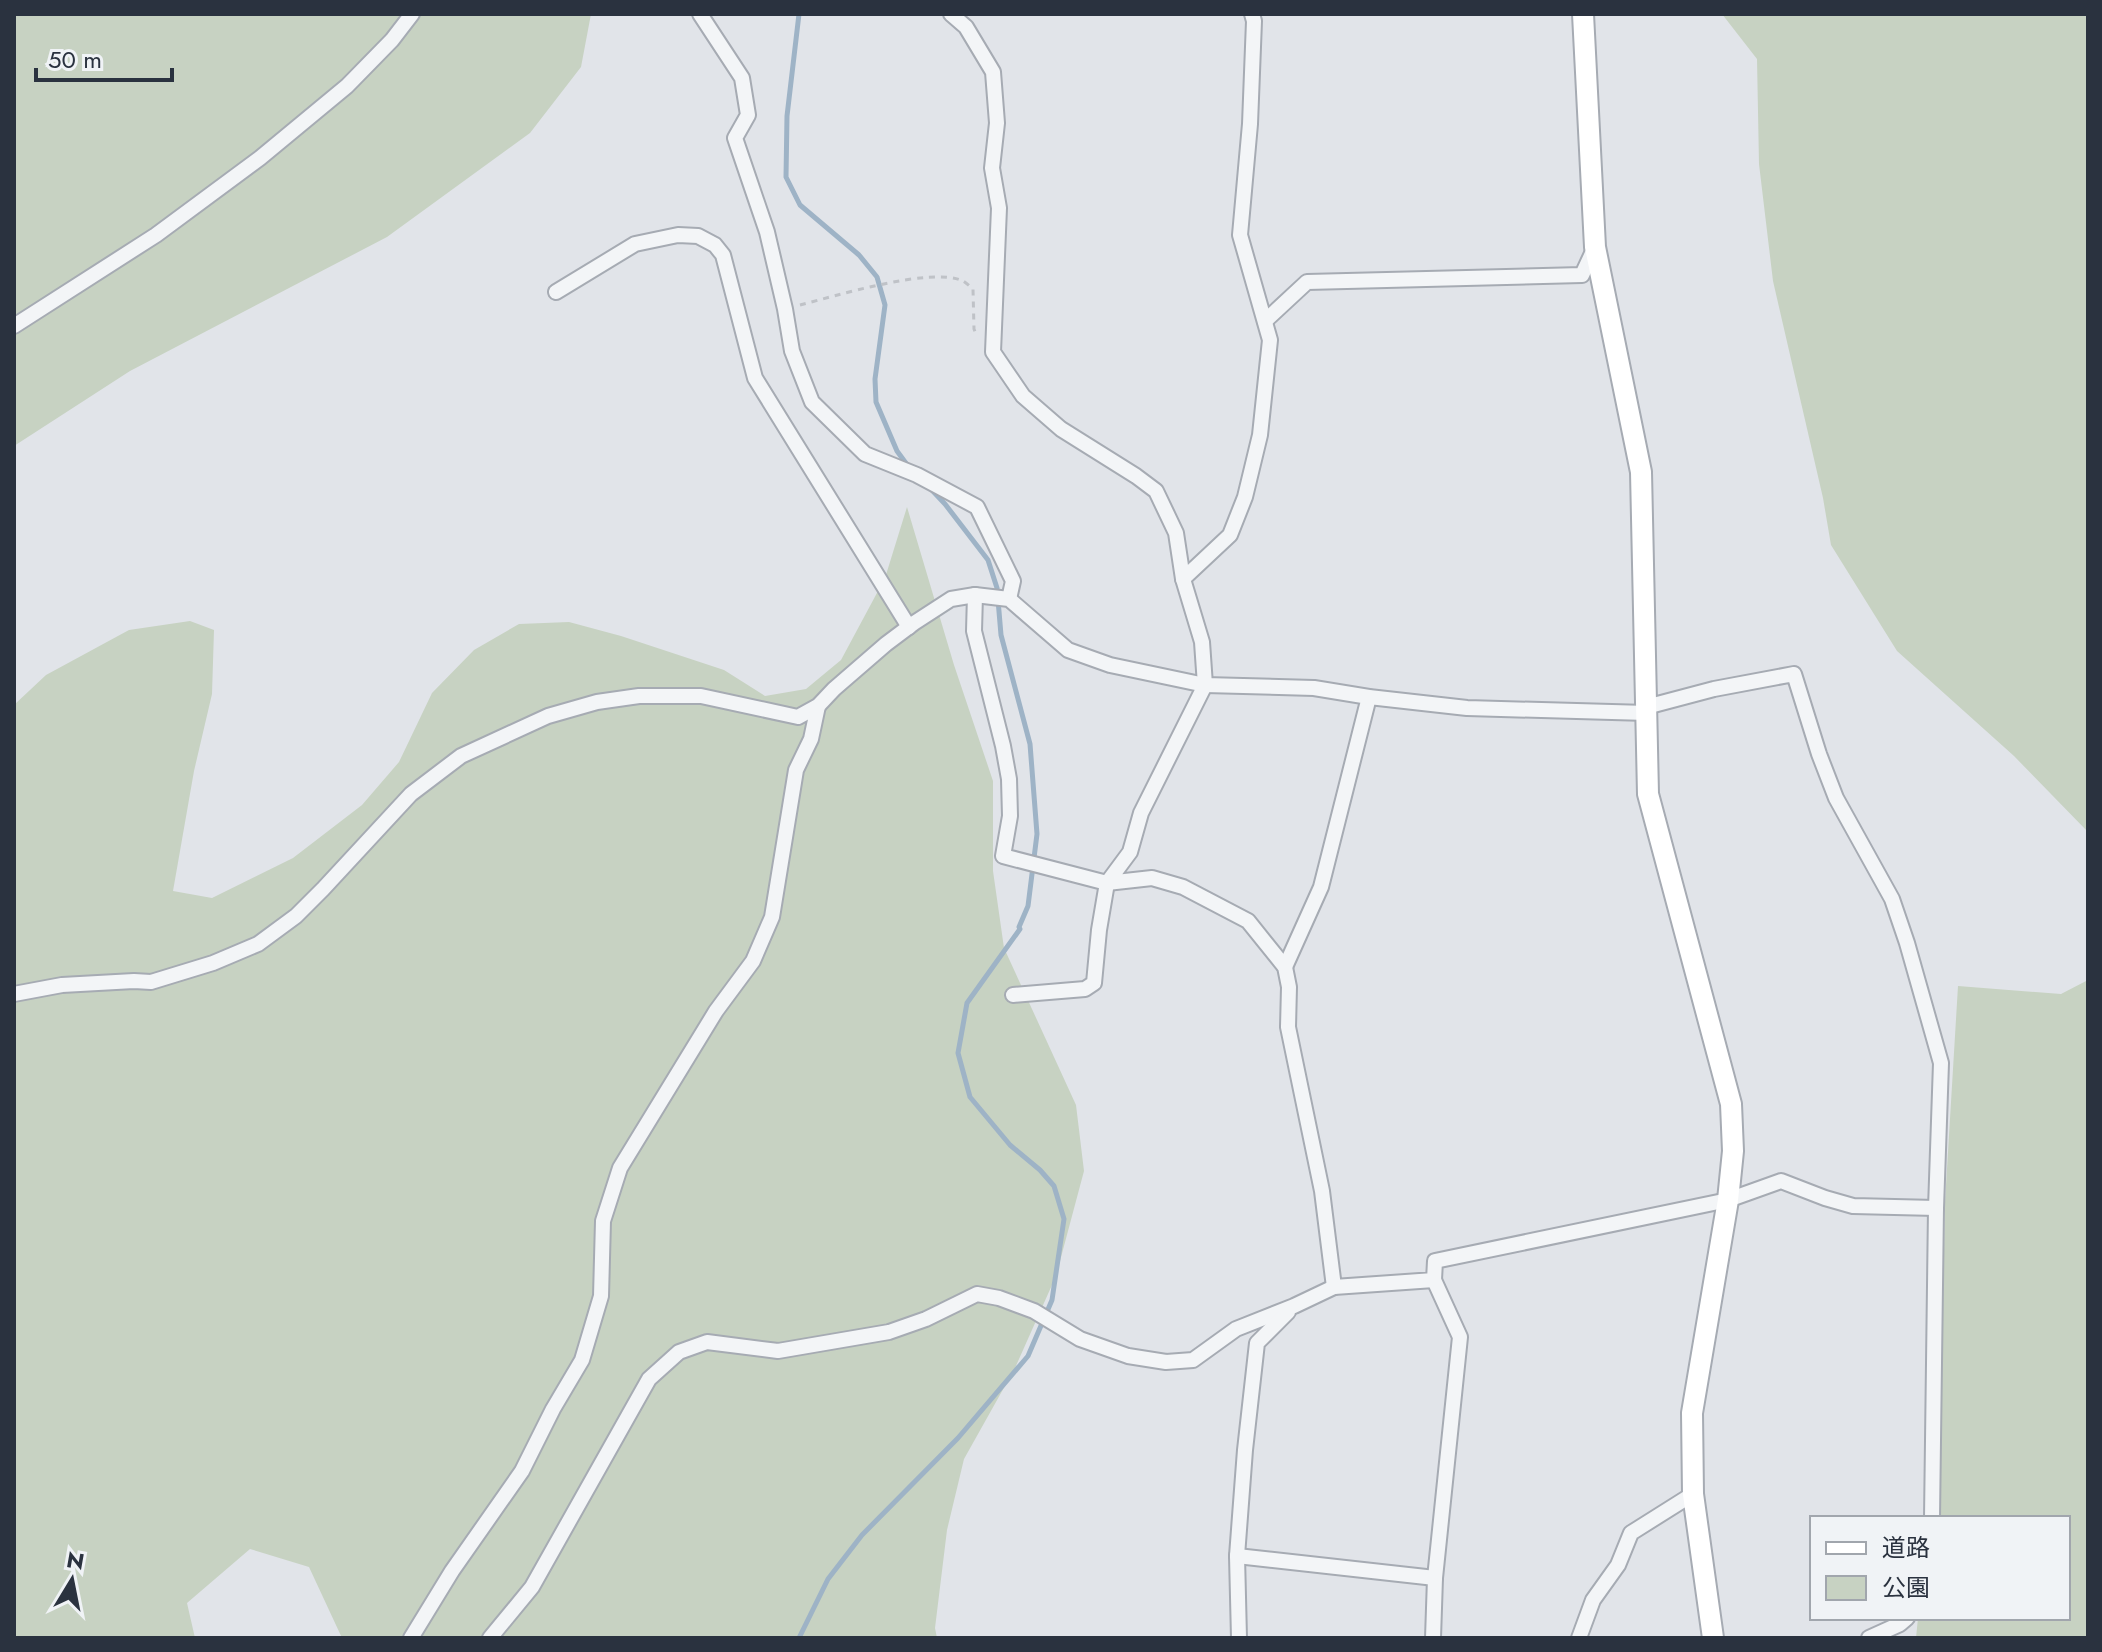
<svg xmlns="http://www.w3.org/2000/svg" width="2102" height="1652" viewBox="0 0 2102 1652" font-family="Jost,'Noto Sans JP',sans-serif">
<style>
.green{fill:#c7d2c2}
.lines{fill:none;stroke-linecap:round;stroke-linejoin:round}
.stream{stroke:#9eb3c6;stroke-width:5}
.street-casing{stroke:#a6abb3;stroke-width:18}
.secondary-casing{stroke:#a6abb3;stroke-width:24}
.path{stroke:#bfc2c7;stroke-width:3;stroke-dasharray:6 6;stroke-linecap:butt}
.street{stroke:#f3f5f7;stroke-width:14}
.secondary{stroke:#fff;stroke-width:20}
</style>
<rect width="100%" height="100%" fill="#e1e4e9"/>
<g class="green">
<path d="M14 14H591L581 67 530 133 387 237 130 371 14 446Z"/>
<path d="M1722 14H2088V832L2014 756 1897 651 1831 545 1823 498 1773 281 1759 164 1757 59Z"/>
<path d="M907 507 954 665 993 781V871L1004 948 1076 1105 1084 1171 1056 1276 1015 1368 964 1459 947 1530 935 1628 937 1638H342L309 1567 250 1549 187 1603 195 1638H14V705L46 675 129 630 190 621 214 630 212 694 194 771 173 891 212 898 293 858 362 805 399 762 432 693 474 650 519 624 569 622 621 636 724 670 765 696 806 689 841 660 885 578Z"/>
<path d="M2088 980V1638H1916L1918 1618H2068V1518H1928L1941 1396 1945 1202 1958 986 2061 994Z"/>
</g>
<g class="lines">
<g class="stream">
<path d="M799 14 787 116 786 177 800 205 859 255 877 277 885 305 875 379 876 402 897 451 908 466"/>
<path d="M799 1638 828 1579 862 1535 958 1438 1028 1356 1052 1300 1064 1219 1054 1186 1040 1170 1010 1145 970 1097 958 1053 967 1003 1020 929 1019 927 1028 906 1037 834 1030 744 1001 635 997 588 988 560 945 504 929 487"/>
</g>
<g class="street-casing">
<g id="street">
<path d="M700 14 742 78 748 115 735 138 767 232 785 309 792 351 812 402 865 454 917 475 977 507 1013 581 1009 599"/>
<path d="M951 14 966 27 993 72 997 123 992 168 999 208 993 352 1023 396 1061 429 1136 476 1156 491 1176 533 1183 579 1202 642 1205 685 1141 813 1130 852 1107 883 1152 878 1183 887 1248 921 1285 967 1289 987 1288 1027 1322 1191 1334 1287 1434 1280 1435 1261 1728 1200 1781 1181 1825 1198 1853 1206 1936 1208"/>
<path d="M556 292 635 244 678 235 698 236 715 245 723 255 755 378 909 627"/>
<path d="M1265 321 1307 282 1582 275 1595 247"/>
<path d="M14 326 156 235 260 158 347 86 392 40 412 14"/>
<path d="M1183 579 1230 535 1245 497 1260 435 1270 340 1240 235 1250 124 1254 21 1252 14"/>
<path d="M975 595 974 631 1003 746 1009 779 1010 816 1003 856 1107 883 1099 930 1094 983 1085 989 1013 995"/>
<path d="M1646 707 1714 689 1794 674 1819 754 1836 798 1892 899 1907 943 1941 1063 1936 1208 1932 1518"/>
<path d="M1285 967 1321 887 1369 697"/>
<path d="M14 994 62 985 134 981 151 982 213 963 258 944 296 916 323 889 411 794 461 756 548 716 597 702 639 696H701L798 717 818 706 834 689 886 644 914 623 951 599 975 595 1009 599 1068 650 1110 665 1205 685 1314 688 1369 697 1467 708 1647 713"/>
<path d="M1237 1556 1435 1578"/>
<path d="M411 1638 452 1571 522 1471 553 1409 582 1360 601 1296 603 1221 620 1168 716 1011 753 961 772 917 796 770 811 739 818 706"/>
<path d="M490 1638 532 1587 649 1379 679 1352 707 1342 778 1351 889 1332 926 1319 977 1294 999 1298 1034 1311 1080 1339 1128 1356 1166 1362 1193 1360 1236 1329 1294 1306 1334 1287"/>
<path d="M1239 1638 1237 1556 1245 1450 1257 1343 1288 1312"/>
<path d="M1433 1638 1435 1578 1460 1337 1434 1280"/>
<path d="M1579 1638 1593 1600 1618 1565 1631 1533 1693 1494"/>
<path d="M1869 1638 1900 1624 1907 1618"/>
</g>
</g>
<g class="secondary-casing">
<path id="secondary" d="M1583 14 1595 247 1641 472 1648 794 1731 1104 1733 1151 1728 1200 1692 1413 1693 1494 1713 1638"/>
</g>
<path class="path" d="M800 305C836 296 932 266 963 281 964 281 972 288 973 289L974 329 977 337"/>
<use href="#street" class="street"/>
<use href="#secondary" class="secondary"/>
</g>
<rect width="2102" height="1652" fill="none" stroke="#2a323f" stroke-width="32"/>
<rect x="1810" y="1516" width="260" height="104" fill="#f0f3f6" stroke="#a1a6ad" stroke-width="2"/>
<rect x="1826" y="1542" width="40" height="12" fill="#ffffff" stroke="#a1a6ad" stroke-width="2"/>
<text x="1882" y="1556" font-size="24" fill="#2a323f">道路</text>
<rect x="1826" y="1576" width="40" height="24" fill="#c7d2c2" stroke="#a1a6ad" stroke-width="2"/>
<text x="1882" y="1596" font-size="24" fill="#2a323f">公園</text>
<g transform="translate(72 1580) rotate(10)" stroke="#f0f3f6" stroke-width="6" paint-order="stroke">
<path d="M0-6L14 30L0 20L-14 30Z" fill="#2a323f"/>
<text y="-12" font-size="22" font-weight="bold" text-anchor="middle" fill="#2a323f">N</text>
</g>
<path d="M36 68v12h136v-12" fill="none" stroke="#2a323f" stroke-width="4"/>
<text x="48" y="68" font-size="24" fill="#2a323f" stroke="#f0f3f6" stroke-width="6" paint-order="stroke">50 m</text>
</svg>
